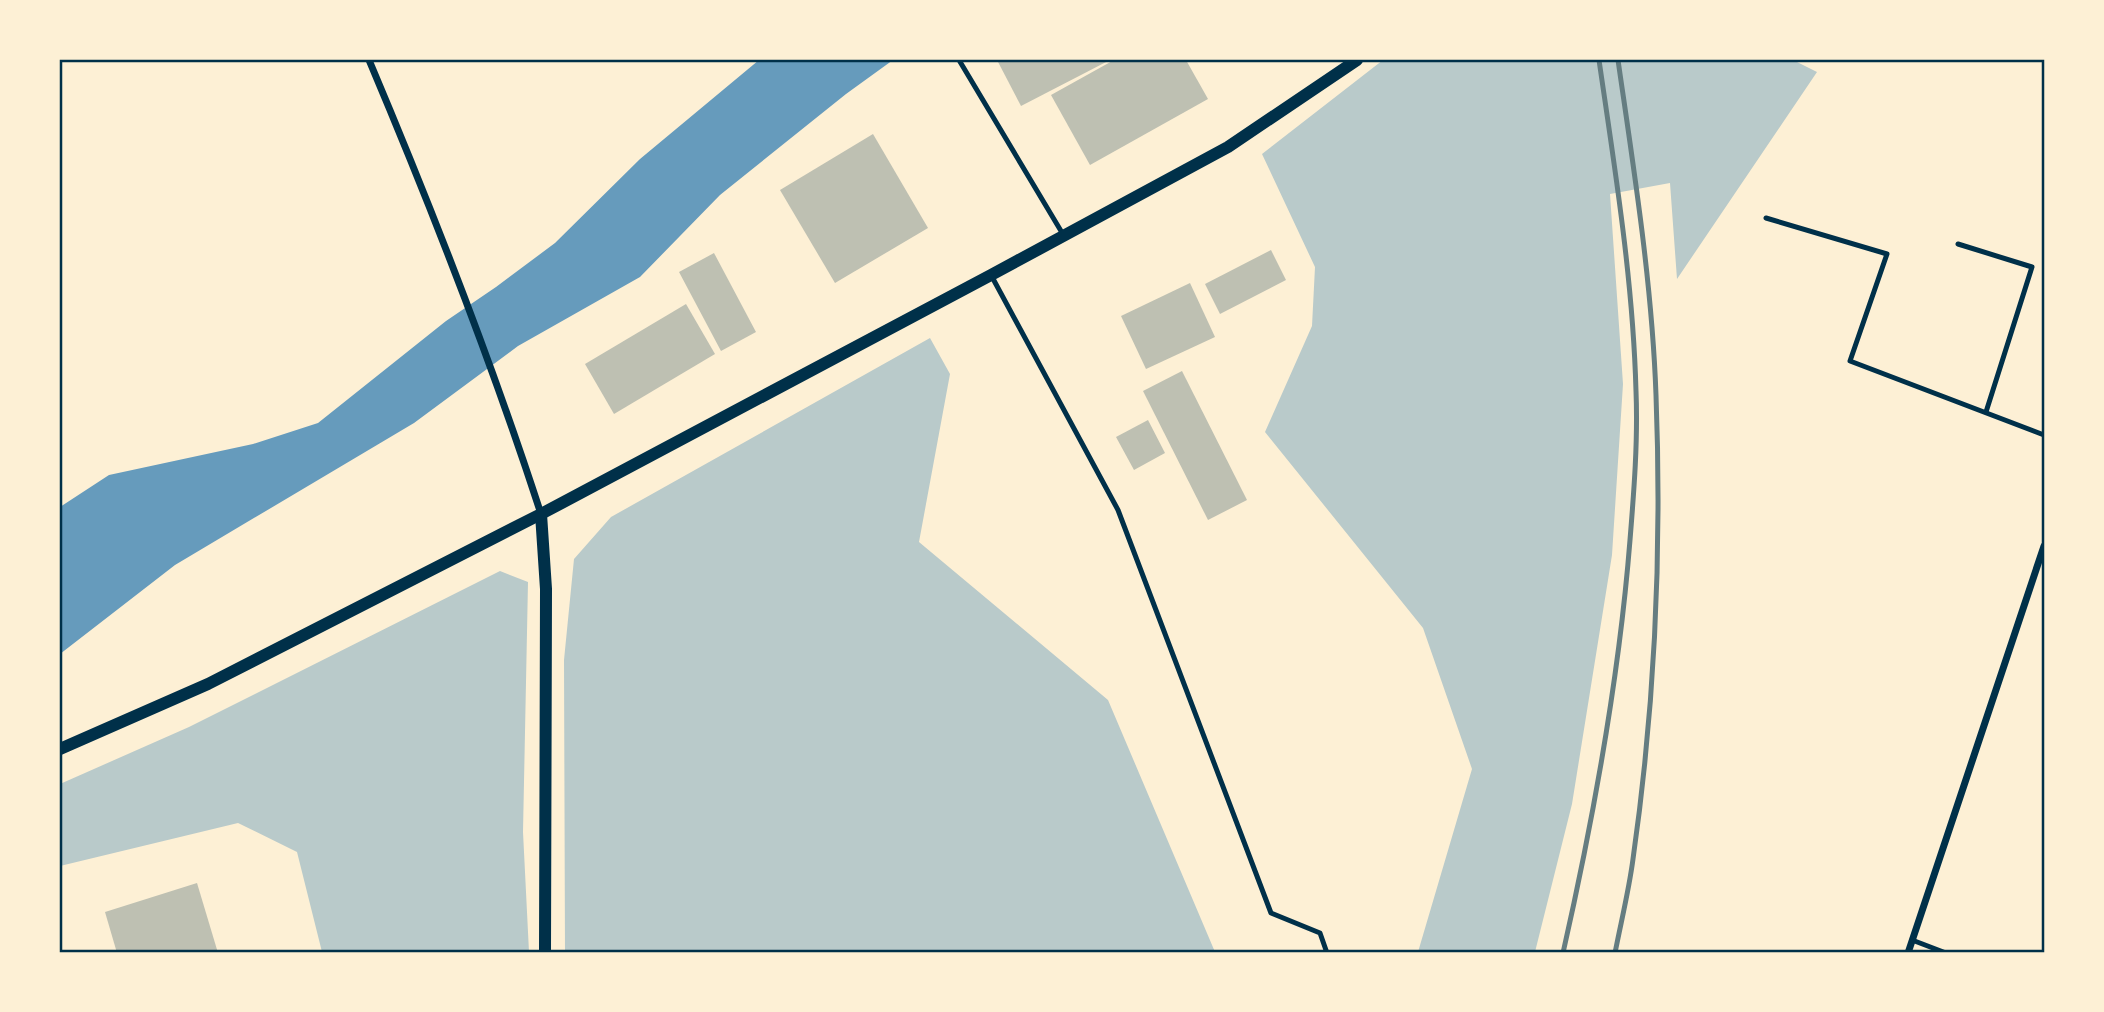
<svg xmlns="http://www.w3.org/2000/svg" width="2104" height="1012" viewBox="0 0 2104 1012" font-family="'DM Sans',sans-serif">
<style>
.green{fill:#b9caca}
.water{fill:#669bbc}
.building{fill:#bec0b2}
.lines{fill:none;stroke-linecap:round;stroke-linejoin:round}
.service{stroke:#003049;stroke-width:5}
.minor{stroke:#003049;stroke-width:7}
.tertiary{stroke:#003049;stroke-width:12}
.rail{stroke:#657d81;stroke-width:5}
.neatline{fill:none;stroke:#003049;stroke-width:2.5}
</style>
<rect width="100%" height="100%" fill="#fdf0d5"/>
<g class="green">
<path d="M1383 60H1793L1817 72 1677 279 1670 183 1610 194 1623 384 1612 555 1572 804 1535 952H1418L1472 769 1423 628 1265 432 1312 326 1315 267 1262 154Z"/>
<path d="M930 338 950 374 919 542 1108 700 1215 952H565L564 660 574 559 611 517Z"/>
<path d="M500 571 528 582 523 832 529 952H322L297 852 238 823 60 866V784L189 727Z"/>
</g>
<path class="water" d="M759 60H893L846 94 720 195 640 277 518 346 414 423 175 565 60 654V507L109 475 253 444 318 423 446 321 496 287 555 243 640 159Z"/>
<g class="building">
<path d="M997 60H1110L1021 106Z"/>
<path d="M1114 60H1186L1208 99 1090 165 1051 95Z"/>
<path d="M873 134 928 228 835 283 780 190Z"/>
<path d="M1271 250 1286 280 1220 314 1205 284Z"/>
<path d="M714 253 756 332 721 351 679 272Z"/>
<path d="M1190 283 1215 337 1146 369 1121 316Z"/>
<path d="M686 304 715 354 614 414 585 364Z"/>
<path d="M1182 371 1247 500 1208 520 1143 391Z"/>
<path d="M1148 420 1165 453 1134 470 1116 437Z"/>
<path d="M197 883 218 953H117L105 912Z"/>
</g>
<g class="lines">
<g class="service">
<path d="M959 60 1064 236"/>
<path d="M1766 218 1887 254 1850 361 2044 435"/>
<path d="M1958 244 2032 267 1986 412"/>
<path d="M991 275 1118 510 1271 913 1320 933 1327 953"/>
<path d="M1912 940 1946 953"/>
</g>
<g class="minor">
<path d="M369 60C432 209 491 360 541 514"/>
<path d="M1908 953 2044 546"/>
</g>
<g class="tertiary">
<path d="M541 514 546 589 545 953"/>
<path d="M60 749 208 684 541 514 991 275 1228 147 1357 60"/>
</g>
<g class="rail">
<path d="M1563 953C1594 816 1619 679 1630 540 1634 491 1638 440 1636 391 1633 280 1615 170 1599 60"/>
<path d="M1615 953C1621 922 1629 890 1633 859 1655 705 1662 551 1656 395 1652 283 1634 171 1618 60"/>
</g>
</g>
<rect width="2104" height="1012" fill="none" stroke="#fdf0d5" stroke-width="122"/>
<rect x="61" y="61" width="1982" height="890" class="neatline"/>
</svg>
